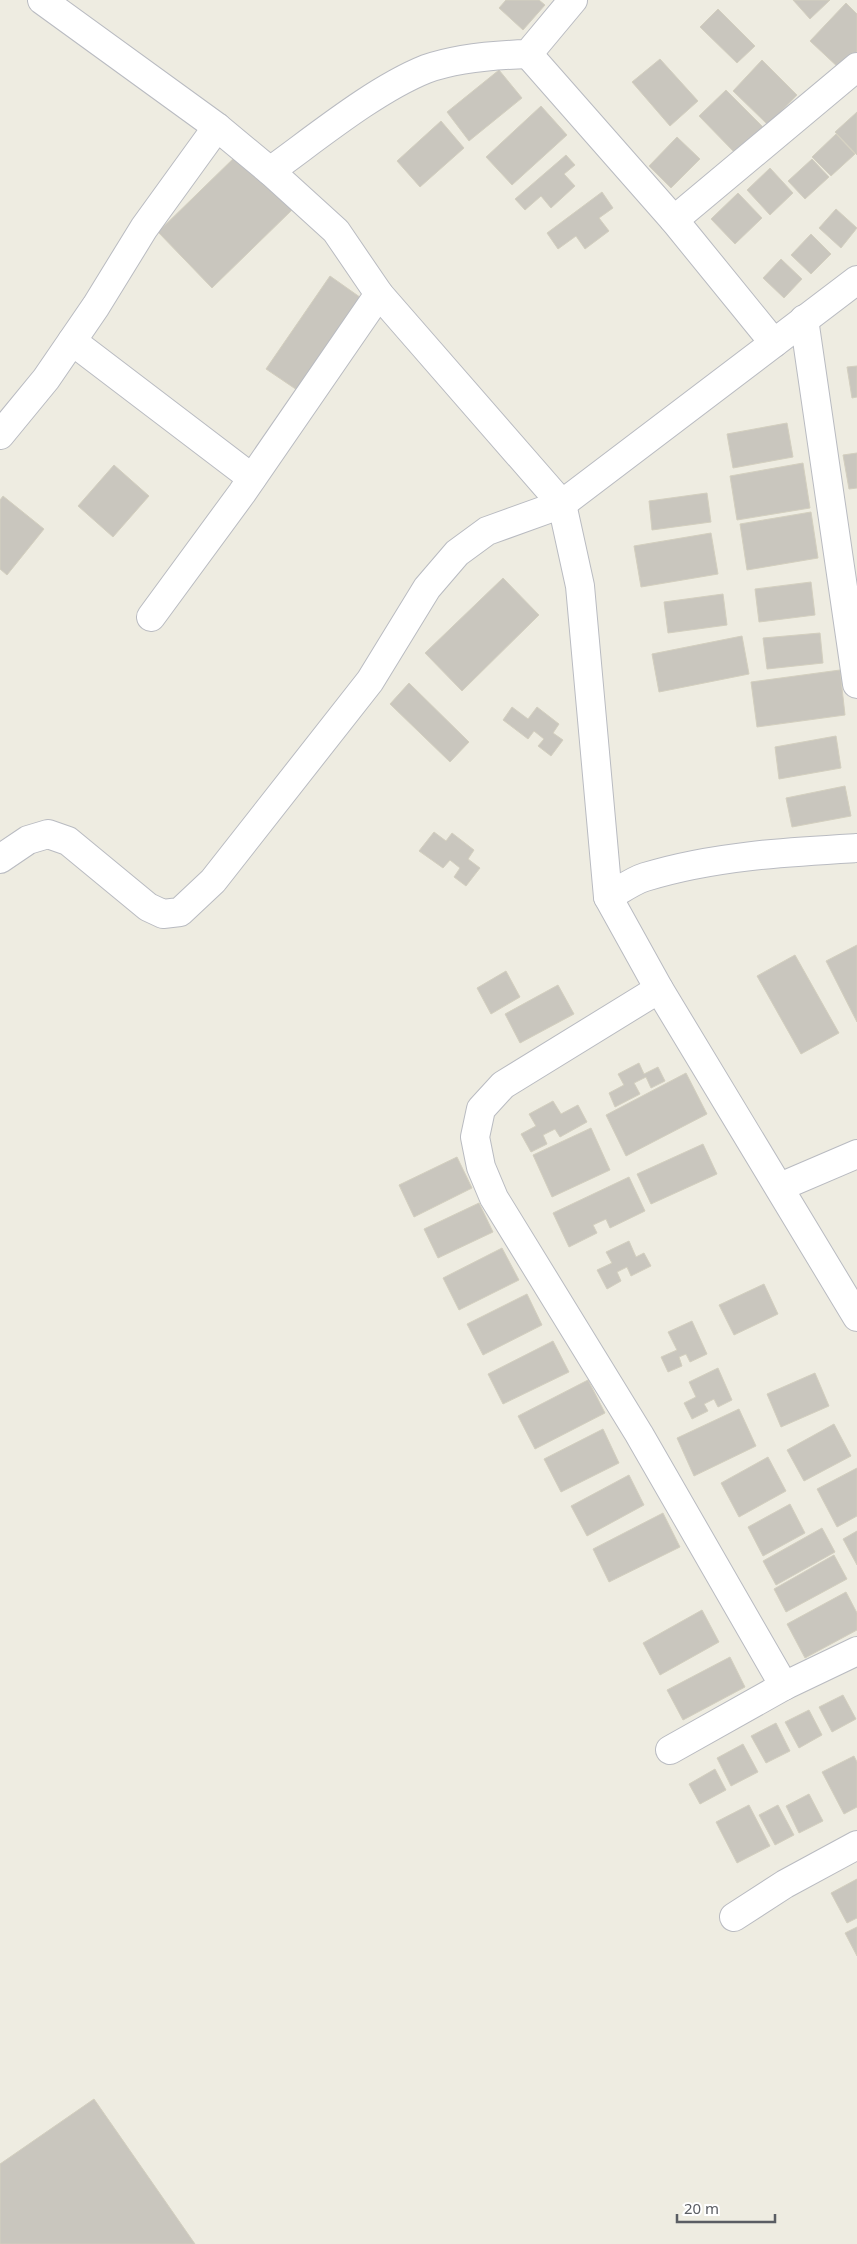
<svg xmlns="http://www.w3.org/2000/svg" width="857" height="2244" viewBox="0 0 857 2244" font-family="'Noto Sans',sans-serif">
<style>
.building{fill:#c9c6be;stroke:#d3cfbf}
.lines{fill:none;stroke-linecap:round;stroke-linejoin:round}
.minor-casing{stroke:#b9bbc1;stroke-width:30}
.minor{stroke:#fff;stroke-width:28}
</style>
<rect width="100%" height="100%" fill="#eeece1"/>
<g class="building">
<path d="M506 0H539L545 5 523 30 499 8Z"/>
<path d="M793 0H830L810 19Z"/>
<path d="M846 3 857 14V51L840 69 810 41Z"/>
<path d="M718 9 755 46 737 63 700 27Z"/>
<path d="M660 59 698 101 670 126 632 82Z"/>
<path d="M762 60 797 95 768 125 733 91Z"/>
<path d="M499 70 522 98 469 141 447 112Z"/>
<path d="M726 90 763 127 736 154 699 116Z"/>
<path d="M541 106 567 135 512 185 486 157Z"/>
<path d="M857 112V155L835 132Z"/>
<path d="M441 121 464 148 420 187 397 161Z"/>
<path d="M836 134 855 154 831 176 812 157Z"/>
<path d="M677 137 700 159 671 188 649 166Z"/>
<path d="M238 154 292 210 212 288 158 232Z"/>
<path d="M566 155 575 165 564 174 575 186 551 208 541 196 525 210 515 199Z"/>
<path d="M812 159 829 177 805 199 788 181Z"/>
<path d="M770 168 793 193 770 215 747 190Z"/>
<path d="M602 192 613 208 599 218 609 231 585 249 576 236 558 249 547 233Z"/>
<path d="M738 193 762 218 735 244 711 219Z"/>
<path d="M836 209 857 228 841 248 819 228Z"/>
<path d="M811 234 831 254 811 274 791 255Z"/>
<path d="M781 259 802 279 784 298 763 278Z"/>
<path d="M330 276 364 300 300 392 266 369Z"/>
<path d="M857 366V397L852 398 847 367Z"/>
<path d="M787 423 793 457 733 468 727 434Z"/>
<path d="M857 453V488L849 489 843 455Z"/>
<path d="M803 463 810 508 737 520 730 476Z"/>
<path d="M114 465 149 496 113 537 78 506Z"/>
<path d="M707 493 711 522 652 530 649 501Z"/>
<path d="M3 496 44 529 7 575 0 569V500Z"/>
<path d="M811 512 818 558 747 570 740 524Z"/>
<path d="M711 533 718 574 641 587 634 546Z"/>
<path d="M503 578 539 615 462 691 425 653Z"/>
<path d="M811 582 815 615 759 622 755 589Z"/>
<path d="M723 594 727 625 668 633 664 602Z"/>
<path d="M820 633 823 663 767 669 763 638Z"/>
<path d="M742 636 749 674 659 692 652 654Z"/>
<path d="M840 670 845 715 757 727 751 682Z"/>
<path d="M409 683 469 742 450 762 390 704Z"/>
<path d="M512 707 528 719 537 707 559 724 553 733 563 740 551 756 538 746 544 739 534 731 528 739 503 720Z"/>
<path d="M836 736 841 768 779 779 775 747Z"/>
<path d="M845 786 851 816 792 827 786 798Z"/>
<path d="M434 832 446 841 452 833 474 850 468 859 480 868 466 886 454 877 460 868 450 860 443 868 419 851Z"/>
<path d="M857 945V1022L826 961Z"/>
<path d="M795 955 839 1033 801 1054 757 976Z"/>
<path d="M506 971 520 997 491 1014 477 988Z"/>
<path d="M558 985 574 1014 520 1043 505 1014Z"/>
<path d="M639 1063 644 1074 658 1067 665 1081 651 1088 646 1077 634 1083 640 1094 615 1107 609 1093 624 1085 618 1074Z"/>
<path d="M686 1073 707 1114 626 1156 606 1115Z"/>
<path d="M553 1101 561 1114 578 1105 587 1122 560 1137 555 1129 543 1135 547 1144 531 1152 521 1134 536 1126 529 1114Z"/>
<path d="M591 1128 610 1170 552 1197 533 1155Z"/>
<path d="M703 1144 717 1174 651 1204 637 1174Z"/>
<path d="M457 1157 472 1188 414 1217 399 1185Z"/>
<path d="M629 1177 645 1211 610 1228 606 1219 593 1225 597 1233 569 1247 553 1213Z"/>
<path d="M479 1203 493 1232 438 1258 424 1229Z"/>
<path d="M629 1241 636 1257 644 1253 651 1266 631 1276 627 1267 617 1272 621 1281 607 1289 597 1270 612 1263 606 1252Z"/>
<path d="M502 1248 519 1280 459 1310 443 1278Z"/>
<path d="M764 1284 778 1314 734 1335 719 1305Z"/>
<path d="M527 1294 542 1325 483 1355 467 1324Z"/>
<path d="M692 1321 707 1354 690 1362 686 1354 679 1357 682 1366 668 1372 661 1357 677 1350 668 1332Z"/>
<path d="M553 1341 569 1372 503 1404 488 1374Z"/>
<path d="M718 1368 732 1400 718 1407 714 1399 704 1404 708 1411 692 1419 684 1403 696 1397 689 1382Z"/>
<path d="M815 1373 829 1406 781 1427 767 1394Z"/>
<path d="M588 1380 605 1413 535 1449 518 1416Z"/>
<path d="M739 1409 756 1446 694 1476 677 1438Z"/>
<path d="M834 1424 851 1456 804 1481 787 1450Z"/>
<path d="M603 1429 619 1463 561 1492 544 1459Z"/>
<path d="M768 1457 786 1491 739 1517 721 1483Z"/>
<path d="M857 1468V1516L837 1527 817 1489Z"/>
<path d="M629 1475 644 1505 587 1536 571 1506Z"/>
<path d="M790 1504 805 1533 763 1556 748 1527Z"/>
<path d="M663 1513 680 1547 609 1582 593 1549Z"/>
<path d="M822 1528 835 1552 776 1585 763 1561Z"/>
<path d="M857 1531V1565L843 1539Z"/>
<path d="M834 1555 847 1579 786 1612 774 1589Z"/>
<path d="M846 1592 857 1613V1630L805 1658 787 1624Z"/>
<path d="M702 1610 719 1642 660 1675 643 1643Z"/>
<path d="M730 1657 745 1687 683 1720 667 1690Z"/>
<path d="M843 1695 856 1719 832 1732 819 1707Z"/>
<path d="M809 1710 822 1735 799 1748 785 1722Z"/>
<path d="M776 1723 790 1751 766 1763 751 1736Z"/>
<path d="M743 1744 758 1772 731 1786 717 1758Z"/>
<path d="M854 1756 857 1762V1807L844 1814 822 1772Z"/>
<path d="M715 1769 726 1790 700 1804 689 1784Z"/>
<path d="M809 1794 823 1821 799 1833 786 1806Z"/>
<path d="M749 1805 770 1846 737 1863 716 1822Z"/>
<path d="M778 1805 794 1835 775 1845 759 1815Z"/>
<path d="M857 1879V1918L847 1923 831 1893Z"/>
<path d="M857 1927V1956L845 1933Z"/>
<path d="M94 2099 195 2244H0V2164Z"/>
</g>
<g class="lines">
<g class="minor-casing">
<g id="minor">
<path d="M42 0 217 127 270 171 336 231 379 294 562 504 580 586 608 897 659 989 857 1317"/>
<path d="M528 54 674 220 774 343"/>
<path d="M270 171C316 138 374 90 426 69 457 58 495 55 528 54L573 0"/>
<path d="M674 220 857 67"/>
<path d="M804 319 857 684"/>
<path d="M72 341 252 478"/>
<path d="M0 435 46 379 96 306 144 228 217 127"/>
<path d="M151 617 242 493 379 294"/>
<path d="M0 859 28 840 48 834 68 841 148 907 163 914 180 912 213 881 370 681 427 588 457 553 487 531 562 504 857 280"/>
<path d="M608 897C619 891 632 881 645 877 713 856 787 852 857 848"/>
<path d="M659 989 503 1085 481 1109 475 1137 481 1167 494 1198 639 1434 784 1686"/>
<path d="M780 1187 857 1154"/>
<path d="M670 1750 784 1686 857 1651"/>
<path d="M734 1917 785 1884 857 1845"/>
</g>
</g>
<use href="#minor" class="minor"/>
</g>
<path d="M677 2214v8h98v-8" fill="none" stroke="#5a5d63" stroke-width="2.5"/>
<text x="684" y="2214" font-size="15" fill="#5a5d63" stroke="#ffffff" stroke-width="4" paint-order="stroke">20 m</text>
</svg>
